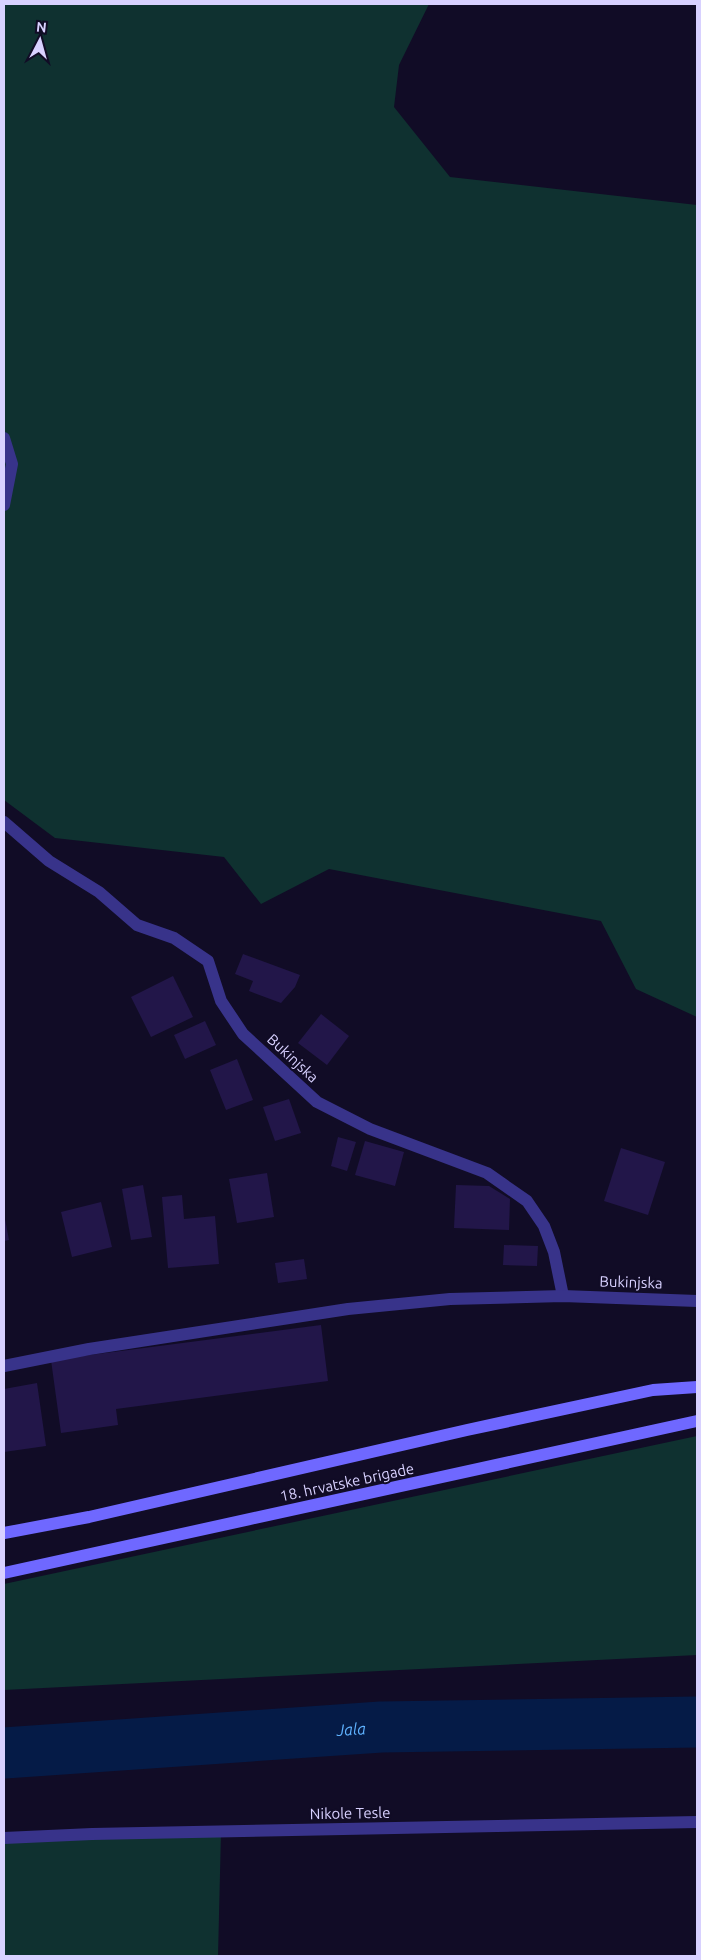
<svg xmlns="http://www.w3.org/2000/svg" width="701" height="1960" viewBox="0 0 701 1960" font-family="Ubuntu,sans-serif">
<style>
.green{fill:#0f3130}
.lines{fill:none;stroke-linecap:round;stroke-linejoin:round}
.river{stroke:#051b47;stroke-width:51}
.building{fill:#221649}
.minor{stroke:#38338a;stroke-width:12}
.secondary{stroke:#6f68ff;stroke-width:12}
.labels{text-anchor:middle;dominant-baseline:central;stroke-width:4;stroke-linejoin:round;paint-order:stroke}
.street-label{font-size:15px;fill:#d8d1ff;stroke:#110c26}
.water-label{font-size:16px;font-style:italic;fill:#5fb2ff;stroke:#110c26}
</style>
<rect width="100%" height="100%" fill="#110c26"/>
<g class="green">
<path d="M4 4H429L399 65 394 107 450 177 697 205V1017L636 989 601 921 329 869 261 904 224 857 55 838 4 800Z"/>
<path d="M697 1436V1655L4 1690V1584Z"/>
<path d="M221 1832 218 1956H4V1838Z"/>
</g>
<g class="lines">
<path class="river" id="s1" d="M4 1753 381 1727 697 1722"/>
</g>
<g class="building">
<path d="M243 954 300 975 295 987 281 1003 249 991 253 981 235 974Z"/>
<path d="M173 976 193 1017 151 1037 131 997Z"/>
<path d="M321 1014 349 1036 327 1065 298 1043Z"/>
<path d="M205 1021 216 1045 185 1059 174 1035Z"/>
<path d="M237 1059 253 1100 226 1110 210 1070Z"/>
<path d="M289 1099 301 1133 275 1141 263 1107Z"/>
<path d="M338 1137 356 1142 347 1171 331 1166Z"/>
<path d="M365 1141 404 1152 395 1186 355 1175Z"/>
<path d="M621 1148 665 1162 648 1215 604 1201Z"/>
<path d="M267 1173 274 1217 237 1223 229 1179Z"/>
<path d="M143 1185 152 1237 131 1240 122 1189Z"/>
<path d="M456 1185 489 1186 510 1199 509 1230 454 1228Z"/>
<path d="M182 1195 184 1219 215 1216 219 1264 168 1268 162 1197Z"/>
<path d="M101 1202 112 1247 72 1257 61 1212Z"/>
<path d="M4 1214 9 1240 4 1241Z"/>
<path d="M504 1245 538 1246 537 1266 503 1265Z"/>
<path d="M304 1259 307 1279 278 1283 275 1263Z"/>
<path d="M321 1325 328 1381 116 1409 118 1425 61 1433 51 1360Z"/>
<path d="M37 1383 46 1446 4 1452V1389Z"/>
</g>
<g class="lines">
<g class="minor">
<path d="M4 438 12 464 4 505"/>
<path d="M4 822 49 861 99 892 137 925 174 938 208 961 221 1001 243 1034 317 1102 370 1129 487 1173 527 1201 544 1226 554 1252 563 1296"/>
<path d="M4 1366 89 1349 348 1309 450 1299 563 1296 697 1301"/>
<path d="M4 1838 92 1834 697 1822"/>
</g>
<g class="secondary">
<path d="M4 1533 89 1517 467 1430 653 1390 697 1387"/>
<path d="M4 1573 697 1421"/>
</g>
</g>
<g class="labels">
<g class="street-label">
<text transform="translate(293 1058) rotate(43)">Bukinjska</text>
<text transform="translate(631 1282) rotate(2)">Bukinjska</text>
<text transform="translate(347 1482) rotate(-12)">18. hrvatske brigade</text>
<text transform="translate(350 1813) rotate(-1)">Nikole Tesle</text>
</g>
<g class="water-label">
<text stroke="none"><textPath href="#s1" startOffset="348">Jala</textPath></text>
</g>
</g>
<rect width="701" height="1960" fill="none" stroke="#d8d1ff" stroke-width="10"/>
<g transform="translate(40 40) rotate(6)" stroke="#110c26" stroke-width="4" paint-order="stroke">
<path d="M0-4L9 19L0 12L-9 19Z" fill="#d8d1ff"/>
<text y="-8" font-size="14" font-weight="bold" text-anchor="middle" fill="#d8d1ff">N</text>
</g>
</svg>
